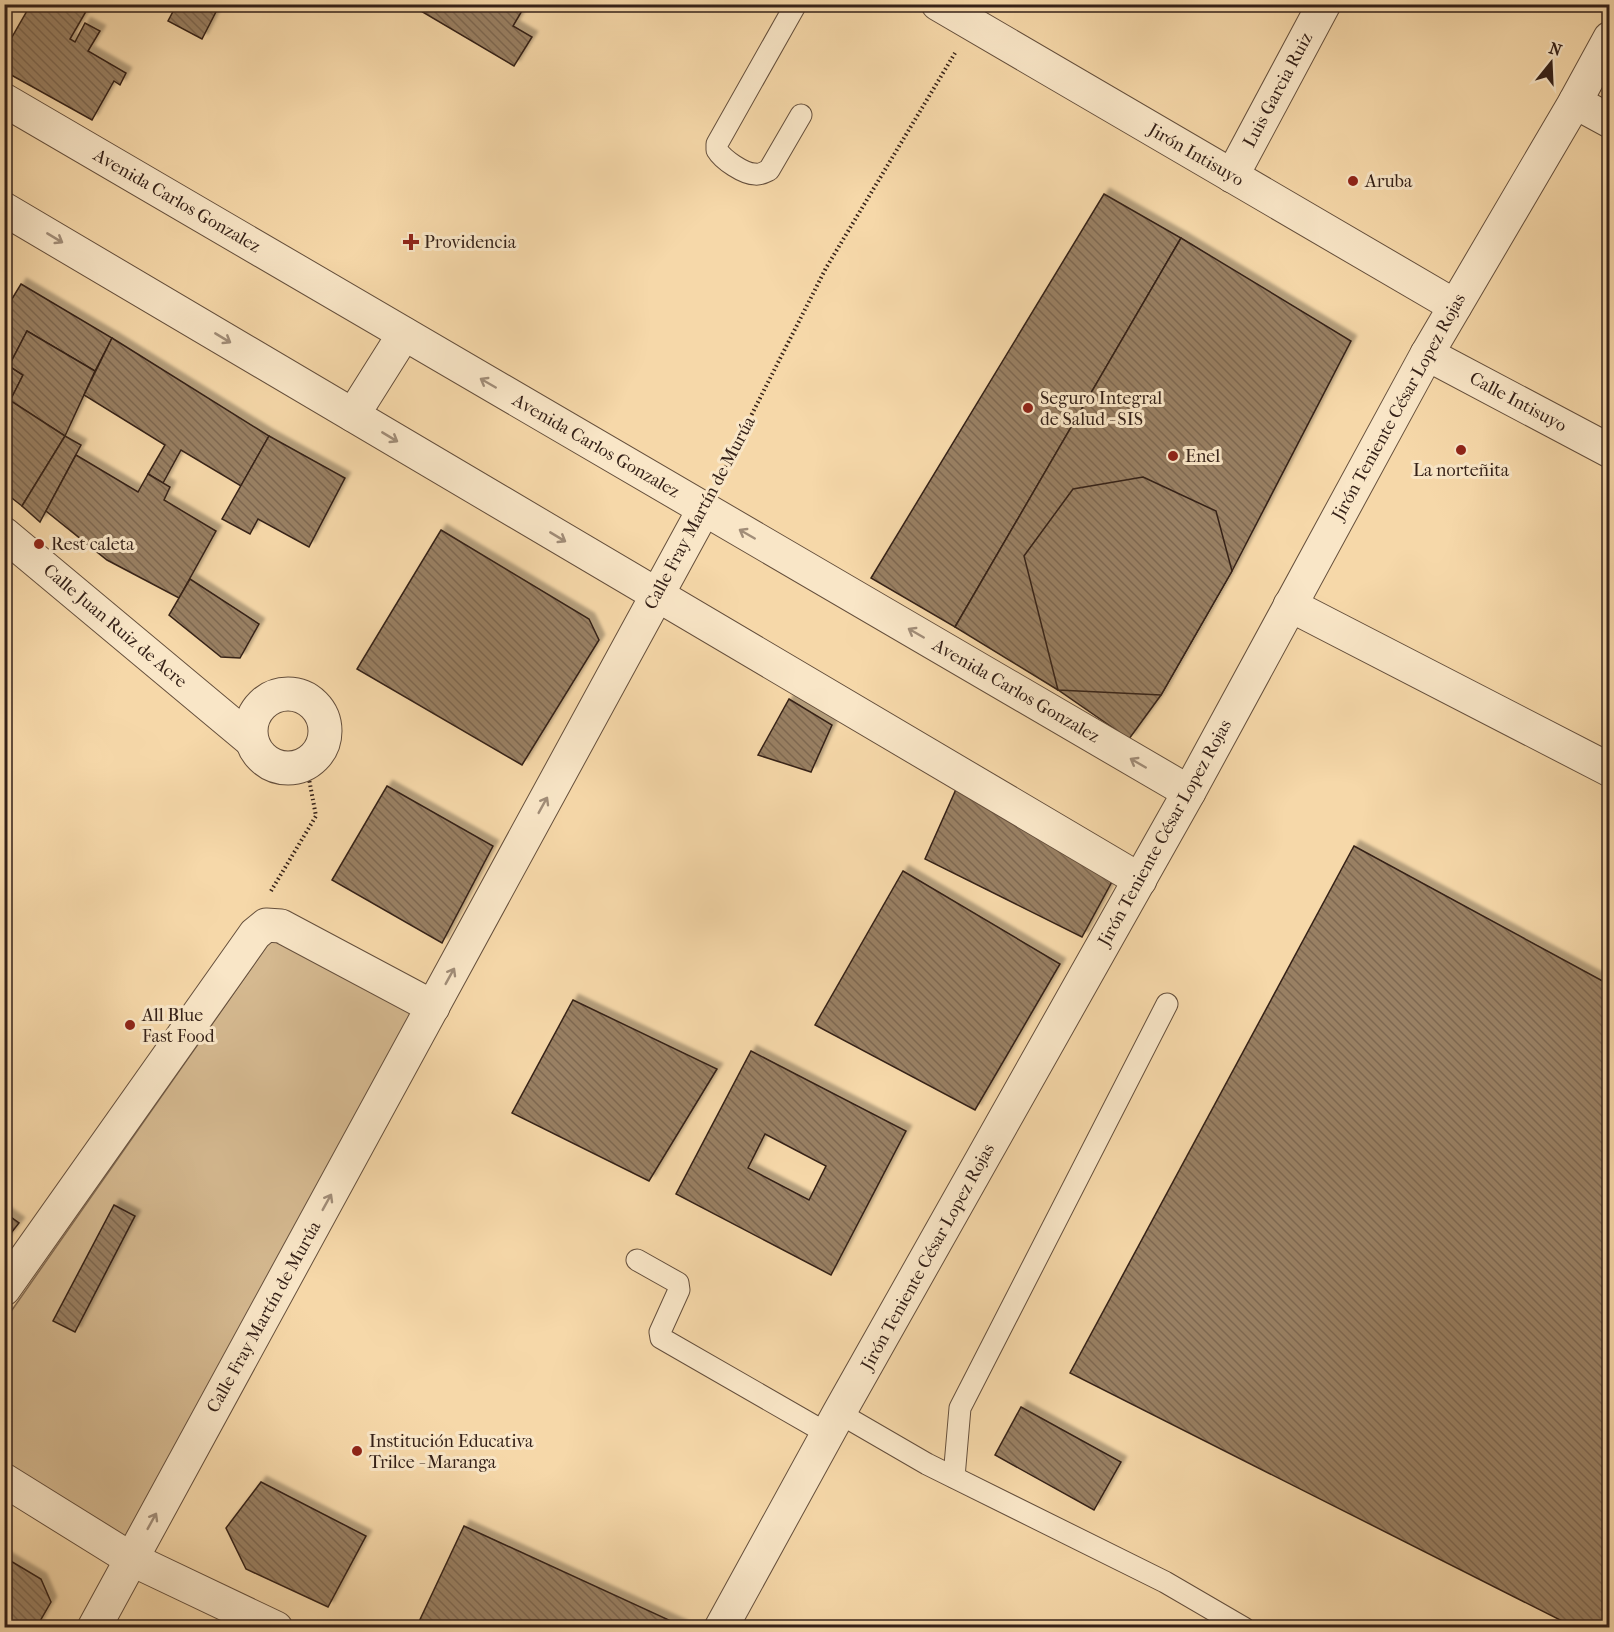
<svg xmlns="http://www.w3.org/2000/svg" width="1614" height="1632" viewBox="0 0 1614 1632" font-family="'IM FELL French Canon',serif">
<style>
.park{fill:#d5b990;stroke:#856d54;stroke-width:1.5}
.building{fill:url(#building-back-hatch);stroke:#352118;stroke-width:1.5;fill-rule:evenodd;filter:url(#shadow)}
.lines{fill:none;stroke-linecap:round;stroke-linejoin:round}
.service-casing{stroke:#654f3c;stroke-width:23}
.minor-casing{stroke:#654f3c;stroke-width:35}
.path{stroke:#352118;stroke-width:4;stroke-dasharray:1.5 3;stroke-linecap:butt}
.service{stroke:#f9e6c7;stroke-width:21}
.minor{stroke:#f9e6c7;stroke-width:33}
.oneway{stroke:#a18d78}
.poi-dot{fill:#8f2418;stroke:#f9e6c7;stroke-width:2}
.labels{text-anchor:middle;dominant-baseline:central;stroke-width:6;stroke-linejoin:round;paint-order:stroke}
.street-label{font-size:18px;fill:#352118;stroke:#f9e6c7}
.poi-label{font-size:18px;fill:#352118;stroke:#f9e6c7;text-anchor:start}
</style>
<defs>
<pattern id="building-back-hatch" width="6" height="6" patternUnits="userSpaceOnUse" patternTransform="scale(1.5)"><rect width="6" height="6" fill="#998063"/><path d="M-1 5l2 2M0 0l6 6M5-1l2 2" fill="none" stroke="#7e6851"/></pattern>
<filter id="shadow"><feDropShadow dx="5.5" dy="-5.5" stdDeviation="1.5" flood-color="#0004"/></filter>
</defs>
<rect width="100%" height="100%" fill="#f6d8a9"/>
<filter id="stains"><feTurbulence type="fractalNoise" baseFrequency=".00333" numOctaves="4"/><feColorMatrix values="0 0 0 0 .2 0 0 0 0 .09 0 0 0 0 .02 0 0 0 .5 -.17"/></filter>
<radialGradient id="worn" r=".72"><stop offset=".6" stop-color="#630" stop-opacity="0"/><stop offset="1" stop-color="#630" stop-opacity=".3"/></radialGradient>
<path class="park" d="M273 937 417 1014 129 1541 5 1462V1320Z"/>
<g class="building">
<path d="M31 4H83L88 8 70 39 75 42 85 23 100 31 88 51 126 73 120 85 114 81 92 120 4 71V51Z"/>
<path d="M177 4H220L202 39 168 21Z"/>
<path d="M409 4H526L513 26 532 37 514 66Z"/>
<path d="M1104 194 1181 238 955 627 871 578Z"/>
<path d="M1181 238 1351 341 1232 571 1161 695 1129 739 1058 690 955 627Z"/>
<path d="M21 284 112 338 95 371 27 331 9 366 23 375 10 401 5 397 4 399V312Z"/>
<path d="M27 331 95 371 65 436 10 401 23 375 9 366Z"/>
<path d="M112 338 269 436 241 486 181 450 163 483 148 474 165 445 84 395Z"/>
<path d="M5 397 65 436 22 506 4 492Z"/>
<path d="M65 436 81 445 40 522 22 506Z"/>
<path d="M269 436 345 478 309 547 258 519 250 534 222 519Z"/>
<path d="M76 455 138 492 148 474 170 487 164 500 216 531 179 598 107 560 46 511Z"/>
<path d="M1143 477 1216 511 1232 571 1161 695 1058 690 1024 556 1073 489Z"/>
<path d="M441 530 589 619 599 640 522 765 357 669Z"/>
<path d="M190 579 259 624 240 658 221 657 169 615Z"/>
<path d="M789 699 832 725 811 772 758 755Z"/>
<path d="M387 786 493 846 442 943 332 880Z"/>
<path d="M957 787 1114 878 1082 937 925 859Z"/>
<path d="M1354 846 1610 985V1628H1576L1070 1373Z"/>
<path d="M903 871 1060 964 975 1110 815 1025Z"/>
<path d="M573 1000 717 1069 649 1181 512 1113Z"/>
<path d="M751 1051 906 1131 831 1275 676 1194ZM765 1134 826 1166 809 1200 748 1168Z"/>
<path d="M114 1205 135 1216 75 1332 53 1321Z"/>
<path d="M4 1212 19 1223 4 1242Z"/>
<path d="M1021 1407 1121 1462 1094 1510 995 1455Z"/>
<path d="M261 1482 366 1536 328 1607 246 1569 226 1528Z"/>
<path d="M464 1526 682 1626 681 1628H416Z"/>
<path d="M4 1557 41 1579 51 1602 36 1628H4Z"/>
</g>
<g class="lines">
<g class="service-casing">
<g id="service">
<path d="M796 4 717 144V150C723 160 744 174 755 174 760 175 765 172 769 170L801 115"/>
<path d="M637 1260 678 1283 679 1290 660 1332 661 1338 828 1434"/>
<path d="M839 1413 927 1464 1165 1582 1244 1628"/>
<path d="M954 1477 960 1408 1167 1004"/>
</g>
</g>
<g class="minor-casing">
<g id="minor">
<path d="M938 4 1455 306"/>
<path d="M4 100 1189 792"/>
<path d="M1575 102 1610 121"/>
<path d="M1232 176 1324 4"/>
<path d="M4 209 1140 880"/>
<path d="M1427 354 1610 451"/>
<path d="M353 415 404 334"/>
<path d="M4 534 252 741"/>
<path d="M1290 605 1610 770"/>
<circle cx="288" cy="731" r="37"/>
<path d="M4 1289 255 934 266 925 281 926 433 1007"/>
<path d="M4 1480 131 1559 276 1628"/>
<path d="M94 1628 704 509"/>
<path d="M721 1628 839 1413 1189 792 1427 354 1575 102 1610 38"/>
</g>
</g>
<g class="path">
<path d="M719 479 826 268 955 53"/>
<path d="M271 891 316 816 306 763"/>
</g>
<use href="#service" class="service"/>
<use href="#minor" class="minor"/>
</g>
<defs><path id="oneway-shaft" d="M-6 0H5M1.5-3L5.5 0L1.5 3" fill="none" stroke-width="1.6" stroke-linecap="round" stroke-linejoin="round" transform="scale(1.5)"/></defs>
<g class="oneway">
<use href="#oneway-shaft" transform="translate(55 238) rotate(31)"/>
<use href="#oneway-shaft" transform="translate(223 338) rotate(31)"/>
<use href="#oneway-shaft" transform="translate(488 383) rotate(-150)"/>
<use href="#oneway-shaft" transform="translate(390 437) rotate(31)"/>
<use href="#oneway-shaft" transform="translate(747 534) rotate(-150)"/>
<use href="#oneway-shaft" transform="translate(558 537) rotate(31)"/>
<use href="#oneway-shaft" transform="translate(916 633) rotate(-150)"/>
<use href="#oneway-shaft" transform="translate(1138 763) rotate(-150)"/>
<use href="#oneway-shaft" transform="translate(543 805) rotate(-61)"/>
<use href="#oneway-shaft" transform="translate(450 976) rotate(-61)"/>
<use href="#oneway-shaft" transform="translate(327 1202) rotate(-61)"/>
<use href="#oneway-shaft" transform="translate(152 1521) rotate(-61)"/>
</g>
<g class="poi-dot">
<circle cx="1353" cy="181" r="6"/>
<path d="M408 233h6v6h6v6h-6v6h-6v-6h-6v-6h6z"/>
<circle cx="1028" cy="408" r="6"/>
<circle cx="1461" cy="450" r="6"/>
<circle cx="1173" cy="456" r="6"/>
<circle cx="39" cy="544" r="6"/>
<circle cx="130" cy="1025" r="6"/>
<circle cx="357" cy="1451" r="6"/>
</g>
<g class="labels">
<g class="street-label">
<text transform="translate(1278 90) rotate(-62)">Luis Garcia Ruiz</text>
<text transform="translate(1196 155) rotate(30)">Jirón Intisuyo</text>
<text transform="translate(177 201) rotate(30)">Avenida Carlos Gonzalez</text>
<text transform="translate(1518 402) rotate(28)">Calle Intisuyo</text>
<text transform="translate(1399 407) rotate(-61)">Jirón Teniente César Lopez Rojas</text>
<text transform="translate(596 446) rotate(30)">Avenida Carlos Gonzalez</text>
<text transform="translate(700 513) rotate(-62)">Calle Fray Martín de Murúa</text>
<text transform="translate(115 626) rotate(40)">Calle Juan Ruiz de Acre</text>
<text transform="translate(1016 691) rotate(30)">Avenida Carlos Gonzalez</text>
<text transform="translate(1165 833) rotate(-61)">Jirón Teniente César Lopez Rojas</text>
<text transform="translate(928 1257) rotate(-61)">Jirón Teniente César Lopez Rojas</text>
<text transform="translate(264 1317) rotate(-61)">Calle Fray Martín de Murúa</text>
</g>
<g class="poi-label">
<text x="1365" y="181">Aruba</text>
<text x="424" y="242">Providencia</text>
<text x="1040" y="398">Seguro Integral<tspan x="1040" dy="21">de Salud - SIS</tspan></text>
<text x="1185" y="456">Enel</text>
<text x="1461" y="470" text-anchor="middle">La norteñita</text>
<text x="51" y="544">Rest caleta</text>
<text x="142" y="1015">All Blue<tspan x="142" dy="21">Fast Food</tspan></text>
<text x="369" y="1441">Institución Educativa<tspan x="369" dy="21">Trilce - Maranga</tspan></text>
</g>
</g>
<rect width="1614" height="1632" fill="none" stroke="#f6d8a9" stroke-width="24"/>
<rect x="6" y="6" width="1602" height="1620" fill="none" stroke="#352118" stroke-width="3"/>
<rect x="12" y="12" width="1590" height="1608" fill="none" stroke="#352118" stroke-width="1.5"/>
<g transform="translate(1551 63) rotate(18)" stroke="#f9e6c7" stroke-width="4.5" paint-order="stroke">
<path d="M0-4.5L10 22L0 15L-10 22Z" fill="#352118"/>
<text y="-9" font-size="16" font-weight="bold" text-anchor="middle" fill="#352118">N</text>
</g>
<rect width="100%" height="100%" filter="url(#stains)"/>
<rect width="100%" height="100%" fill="url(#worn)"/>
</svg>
